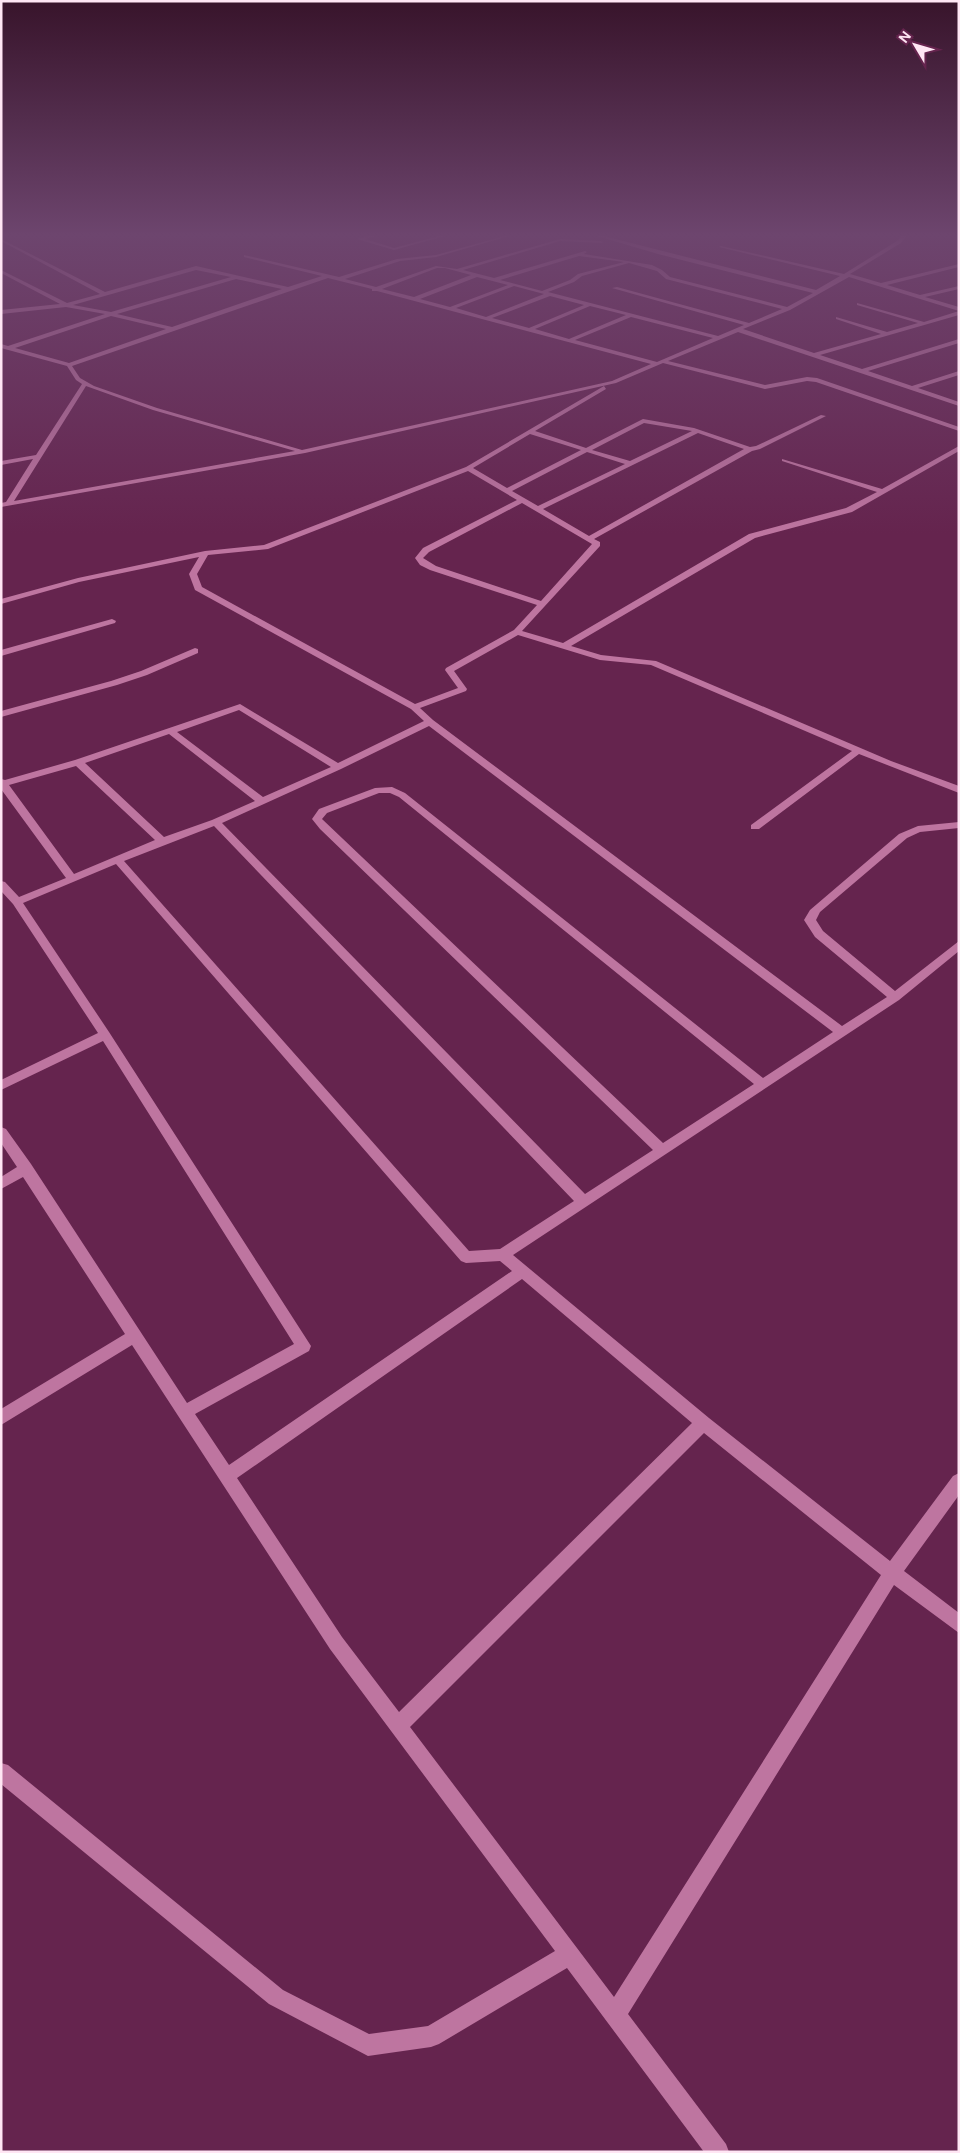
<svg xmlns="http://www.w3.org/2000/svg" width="960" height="2153" viewBox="0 0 960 2153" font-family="'DM Sans',sans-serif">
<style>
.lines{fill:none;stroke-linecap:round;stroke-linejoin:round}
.minor{fill:#be75a0;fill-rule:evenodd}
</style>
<rect width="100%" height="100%" fill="#65244e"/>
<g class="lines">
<g class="minor">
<path d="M380 233H386L365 239 394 248 450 233H456L394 250 357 239Z"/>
<path d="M515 233H520L436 257 400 261 345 279 376 287 436 266 457 269 560 239 601 241 603 243 560 241 463 270 494 278 585 251 587 252 584 254 652 265 662 270 670 277 787 307 813 293 658 254 587 233H592L816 290 840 276 719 247 721 246 844 274 897 241 905 233H909L901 243 850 274 881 283 959 264V267L887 285 920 295 959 286V289L925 297 959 307V311L849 277 790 310 743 329 814 353 881 334 836 319V317L887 332 918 323 857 305V303L924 322 959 311V315L820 355 862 369 959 339V343L868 371 912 386 959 371V375L918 388 959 402V406L738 332 668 361 765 385 807 377 817 378 959 427V431L816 382 807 381 765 389 663 363 616 383 305 453 1 507V503L6 502 33 459 1 465V461L36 455 82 384 76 380 67 366 1 348V344L8 346 105 314 66 307 1 314V310L60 304 1 273V270L67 303 100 294 1 241V239L105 292 196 266 288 287 322 276 244 257V255L339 277 397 259 436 255ZM579 256 624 262 578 274 570 280 542 291 500 280ZM629 263 657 271 666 279 782 309 749 323 617 287 612 288 744 325 718 336 548 292 574 282 582 276ZM437 268H445L471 275 414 297 382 289ZM196 270 231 277 111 312 73 305ZM477 277 508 285 450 307 420 299ZM328 278 372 289V291H377L651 364 612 381 302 450 157 408 94 386 80 378 72 366ZM236 279 282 289 172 327 117 314ZM514 286 544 294 486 317 456 308ZM550 296 584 305 529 328 492 318ZM590 306 626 315 569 339 535 329ZM111 316 166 329 69 363 15 348ZM631 317 713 338 657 362 575 340ZM86 386 153 410 295 451 14 501Z"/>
<path d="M604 386 606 389 535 431 586 448 643 419 694 428 750 447 756 446 821 415 826 416 760 449 752 451 594 539 600 542V546L522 631 563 643 749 534 846 508 877 492 782 461V459L882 489 959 446V451L852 512 755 538 571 646 601 655 656 661 891 761 959 786V793L859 754 759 829H751V825L852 751 651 665 600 660 518 635 454 671 467 689 466 691 420 708 433 720 842 1026 887 997 815 937 804 920 810 910 899 834 918 826 959 822V828L920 832 907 838 820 912 816 920 823 931 895 991 959 941V951L899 1000 513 1255 709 1418 890 1561 953 1476 959 1473V1495L904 1571 959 1613V1633L894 1585 628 2014 726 2144 729 2152H704L567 1968 439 2044 431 2047 368 2056 269 2004 1 1784V1763L8 1765 283 1990 369 2034 428 2026 555 1951 330 1649 132 1345 1 1425V1409L125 1334 23 1177 1 1189V1177L17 1167 1 1143V1127L6 1129 31 1164 187 1403 294 1344 103 1041 1 1090V1080L98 1033 13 904 1 891V881L5 882 19 897 66 878 1 789V779L5 780 75 760 240 704 338 763 424 721 411 709 195 590 189 574 199 557 79 582 1 604V599L78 578 205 551 264 545 466 467ZM644 423 692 431 630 461 592 450ZM698 433 744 449 589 536 543 509ZM530 434 581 450 507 488 473 468ZM587 452 625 464 538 506 512 491ZM468 471 517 500 423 548 415 558 420 565 430 570 537 605 514 630 446 668 445 670 458 688 415 704 202 587 197 574 208 555 268 549ZM522 503 592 544 541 601 436 566 423 558 429 552ZM239 710 331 767 263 797 177 732ZM429 726 833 1032 763 1078 405 793 392 787 375 788 319 809 312 819 320 829 653 1150 585 1194 222 823 341 769ZM169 734 255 801 212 820 164 837 85 763ZM76 766 155 840 74 874 9 785ZM379 793H390L399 797 754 1084 663 1143 322 819 327 813ZM214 826 574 1201 500 1249 469 1251 124 861ZM116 864 461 1261 466 1263 500 1261 512 1271 229 1465 195 1414 309 1351 311 1346 109 1032 23 903ZM522 1279 692 1423 399 1712 342 1637 237 1478ZM704 1433 881 1575 614 1997 410 1727Z"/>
<path d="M112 619 116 621 115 623 1 656V650Z"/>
<path d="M195 648 198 649V653L147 675 117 685 1 717V711L111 681 141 671Z"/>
</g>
</g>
<linearGradient id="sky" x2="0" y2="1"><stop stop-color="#38142b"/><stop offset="0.44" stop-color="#6d456e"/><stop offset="1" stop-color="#6d456e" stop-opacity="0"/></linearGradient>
<rect width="960" height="534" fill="url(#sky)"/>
<rect width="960" height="2153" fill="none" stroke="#ffe6f4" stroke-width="5"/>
<g transform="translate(915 45) rotate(308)" stroke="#65244e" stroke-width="4" paint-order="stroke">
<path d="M0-4L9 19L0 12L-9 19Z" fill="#ffe6f4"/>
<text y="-8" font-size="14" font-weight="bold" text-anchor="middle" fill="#ffe6f4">N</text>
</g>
</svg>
